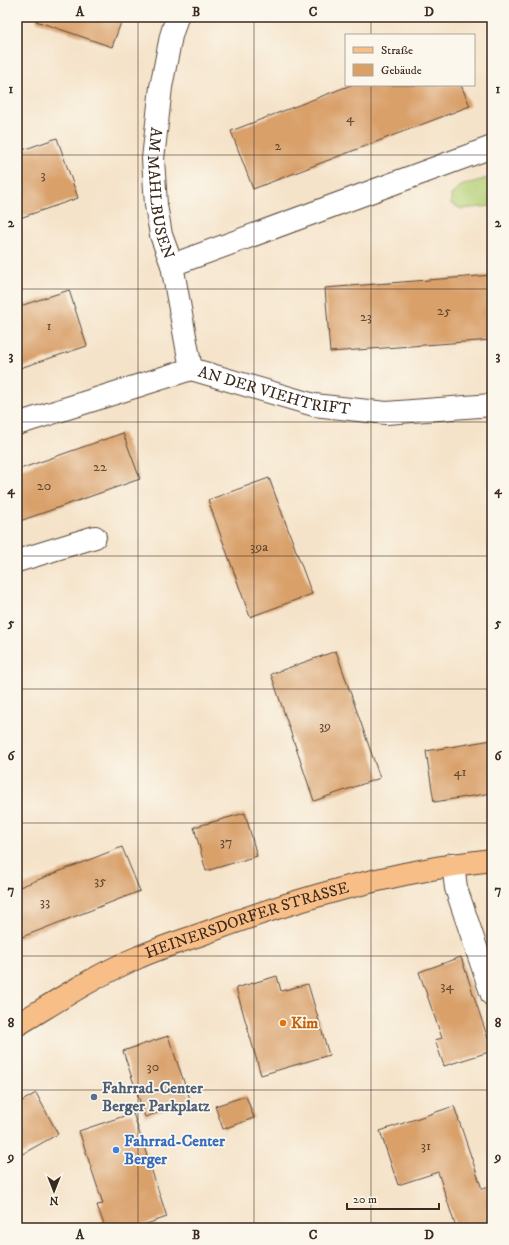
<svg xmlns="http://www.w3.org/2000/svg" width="509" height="1245" viewBox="0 0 509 1245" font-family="'IM FELL DW Pica',serif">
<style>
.green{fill:#b4cf75;stroke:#787c4a}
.building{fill:#d9a06a}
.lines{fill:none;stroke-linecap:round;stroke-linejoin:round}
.minor-casing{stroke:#574638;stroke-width:24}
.major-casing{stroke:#574638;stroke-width:24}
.minor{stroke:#fff;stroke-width:22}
.major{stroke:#f7be88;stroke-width:22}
.grid{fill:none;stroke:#3b2a1e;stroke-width:1;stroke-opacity:0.55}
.food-dot{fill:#e8710a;stroke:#fbf7ec;stroke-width:1.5}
.service-dot{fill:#5c6f8a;stroke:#fbf7ec;stroke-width:1.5}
.shop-dot{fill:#3f7fe0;stroke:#fbf7ec;stroke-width:1.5}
.labels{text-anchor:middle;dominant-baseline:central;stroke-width:3.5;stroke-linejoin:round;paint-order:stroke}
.number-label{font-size:14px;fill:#624831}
.street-label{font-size:16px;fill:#3b2a1e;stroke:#fbf7ec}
.food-label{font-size:16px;font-weight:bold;fill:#c56008;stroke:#fbf7ec;text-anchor:start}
.service-label{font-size:16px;font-weight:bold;fill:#4e5e75;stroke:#fbf7ec;text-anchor:start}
.shop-label{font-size:16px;font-weight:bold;fill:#366cbe;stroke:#fbf7ec;text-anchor:start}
.neatline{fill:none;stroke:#3b2a1e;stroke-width:1.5}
.grid-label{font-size:13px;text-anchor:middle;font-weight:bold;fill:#3b2a1e}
</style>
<rect width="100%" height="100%" fill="#fbf7ec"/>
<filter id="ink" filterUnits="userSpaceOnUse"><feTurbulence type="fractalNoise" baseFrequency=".025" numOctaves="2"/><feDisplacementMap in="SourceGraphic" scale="8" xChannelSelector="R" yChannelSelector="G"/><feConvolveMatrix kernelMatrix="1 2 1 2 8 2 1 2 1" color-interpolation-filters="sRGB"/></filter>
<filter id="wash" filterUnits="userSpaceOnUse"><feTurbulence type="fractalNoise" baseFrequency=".012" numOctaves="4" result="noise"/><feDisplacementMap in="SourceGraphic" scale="16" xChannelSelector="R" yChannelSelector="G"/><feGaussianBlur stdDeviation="0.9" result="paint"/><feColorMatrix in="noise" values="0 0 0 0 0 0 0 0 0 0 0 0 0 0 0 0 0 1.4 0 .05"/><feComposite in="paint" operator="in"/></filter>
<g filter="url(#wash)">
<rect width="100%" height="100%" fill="#f5e3c9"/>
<path class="green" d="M492 177V206L462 209 451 204V195L462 185Z"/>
<g id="blocks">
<g class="building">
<path d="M37 17H123L112 47 36 21Z"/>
<path d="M351 85H461L470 106 253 189 231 131Z"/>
<path d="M57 138 78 198 17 219V152Z"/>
<path d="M492 275V340L330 352 325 288Z"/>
<path d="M69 290 87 346 17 369V307Z"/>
<path d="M123 433 140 479 17 522V470Z"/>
<path d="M269 478 312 594 250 617 208 500Z"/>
<path d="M336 651 380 778 314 801 271 674Z"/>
<path d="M492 740V793L434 802 426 751Z"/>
<path d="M245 813 257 856 206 871 194 827Z"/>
<path d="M122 847 140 891 17 939V888Z"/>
<path d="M461 957 492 1051 444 1066 435 1040 442 1038 419 972Z"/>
<path d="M277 976 281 991 308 984 329 1055 261 1075 236 988Z"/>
<path d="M168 1036 191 1102 145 1117 123 1051Z"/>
<path d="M36 1093 58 1134 17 1157V1104Z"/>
<path d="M246 1096 254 1118 223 1129 215 1106Z"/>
<path d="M454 1106 482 1189 492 1186V1228H456L438 1172 398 1185 380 1131Z"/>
<path d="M133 1113 167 1217 134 1228H105L97 1205 103 1204 79 1131Z"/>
</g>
</g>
</g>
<g filter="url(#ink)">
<use href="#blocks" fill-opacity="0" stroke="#574638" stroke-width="1"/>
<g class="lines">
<g class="minor-casing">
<g id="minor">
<path id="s1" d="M177 17 171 36 161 87 153 159 156 205 161 235 172 265 191 369"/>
<path d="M172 265 492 147"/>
<path id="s2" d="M17 424 191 369 314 405 386 413 492 405"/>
<path d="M17 561 95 537"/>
<path d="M453 864 456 888 492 995"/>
</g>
</g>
<g class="major-casing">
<g id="major">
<path id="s3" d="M17 1025C57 1001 96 975 139 957 159 948 181 941 202 934 295 899 393 871 492 860"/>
</g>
</g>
<use href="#minor" class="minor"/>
<use href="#major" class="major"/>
</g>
</g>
<path class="grid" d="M138 17V1228M254 17V1228M371 17V35M371 85V1228M17 155H492M17 289H492M17 422H492M17 556H492M17 689H492M17 823H492M17 956H492M17 1090H492"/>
<circle class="food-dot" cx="283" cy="1023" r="4"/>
<circle class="service-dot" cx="94" cy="1097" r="4"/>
<circle class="shop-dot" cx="116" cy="1150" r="4"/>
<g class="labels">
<g class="number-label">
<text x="350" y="118">4</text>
<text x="278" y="146">2</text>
<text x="43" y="175">3</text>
<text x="444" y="311">25</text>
<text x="366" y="317">23</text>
<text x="49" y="326">1</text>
<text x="100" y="467">22</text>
<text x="44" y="486">20</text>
<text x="259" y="547">39a</text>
<text x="325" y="726">39</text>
<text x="460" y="772">41</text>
<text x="226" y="842">37</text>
<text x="100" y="881">35</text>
<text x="45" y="902">33</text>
<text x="447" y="986">34</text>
<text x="153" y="1067">30</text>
<text x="426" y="1146">31</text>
</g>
<g class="street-label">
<text stroke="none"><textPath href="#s1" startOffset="179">AM MAHLBUSEN</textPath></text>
<text stroke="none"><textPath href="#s2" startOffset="269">AN DER VIEHTRIFT</textPath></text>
<text stroke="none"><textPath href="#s3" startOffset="254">HEINERSDORFER STRASSE</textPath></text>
</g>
<g class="food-label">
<text x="291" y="1023">Kim</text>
</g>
<g class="service-label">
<text x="102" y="1088">Fahrrad-Center<tspan x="102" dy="18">Berger Parkplatz</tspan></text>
</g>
<g class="shop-label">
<text x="124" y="1141">Fahrrad-Center<tspan x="124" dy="18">Berger</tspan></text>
</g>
</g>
<rect width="509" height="1245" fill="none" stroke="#fbf7ec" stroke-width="44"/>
<rect x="345" y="34" width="130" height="52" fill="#fbf7ec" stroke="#aea59a"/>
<rect x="353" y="47" width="20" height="6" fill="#f7be88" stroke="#aea59a"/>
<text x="381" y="54" font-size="12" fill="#3b2a1e">Straße</text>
<rect x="353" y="64" width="20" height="12" fill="#d9a06a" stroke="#aea59a"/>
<text x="381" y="74" font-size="12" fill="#3b2a1e">Gebäude</text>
<g transform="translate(54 1191) rotate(180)" stroke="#fbf7ec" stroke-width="3" paint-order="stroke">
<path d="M0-3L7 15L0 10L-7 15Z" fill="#3b2a1e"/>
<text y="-6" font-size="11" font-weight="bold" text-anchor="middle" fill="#3b2a1e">N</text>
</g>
<path d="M347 1203v6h92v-6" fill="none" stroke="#3b2a1e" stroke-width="2"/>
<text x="353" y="1203" font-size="12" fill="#3b2a1e" stroke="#fbf7ec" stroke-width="3" paint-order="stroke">20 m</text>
<rect x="22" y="22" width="465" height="1201" class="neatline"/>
<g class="grid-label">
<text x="80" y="16">A</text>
<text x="196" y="16">B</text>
<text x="313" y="16">C</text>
<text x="429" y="16">D</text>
<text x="11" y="93">1</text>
<text x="498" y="93">1</text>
<text x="11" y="227">2</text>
<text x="498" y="227">2</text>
<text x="11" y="360">3</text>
<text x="498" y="360">3</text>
<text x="11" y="494">4</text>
<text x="498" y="494">4</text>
<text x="11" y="627">5</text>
<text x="498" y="627">5</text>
<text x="11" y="760">6</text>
<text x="498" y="760">6</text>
<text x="11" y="894">7</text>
<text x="498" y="894">7</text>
<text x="11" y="1027">8</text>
<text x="498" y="1027">8</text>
<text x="11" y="1161">9</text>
<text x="498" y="1161">9</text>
<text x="80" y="1239">A</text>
<text x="196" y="1239">B</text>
<text x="313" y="1239">C</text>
<text x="429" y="1239">D</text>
</g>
</svg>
